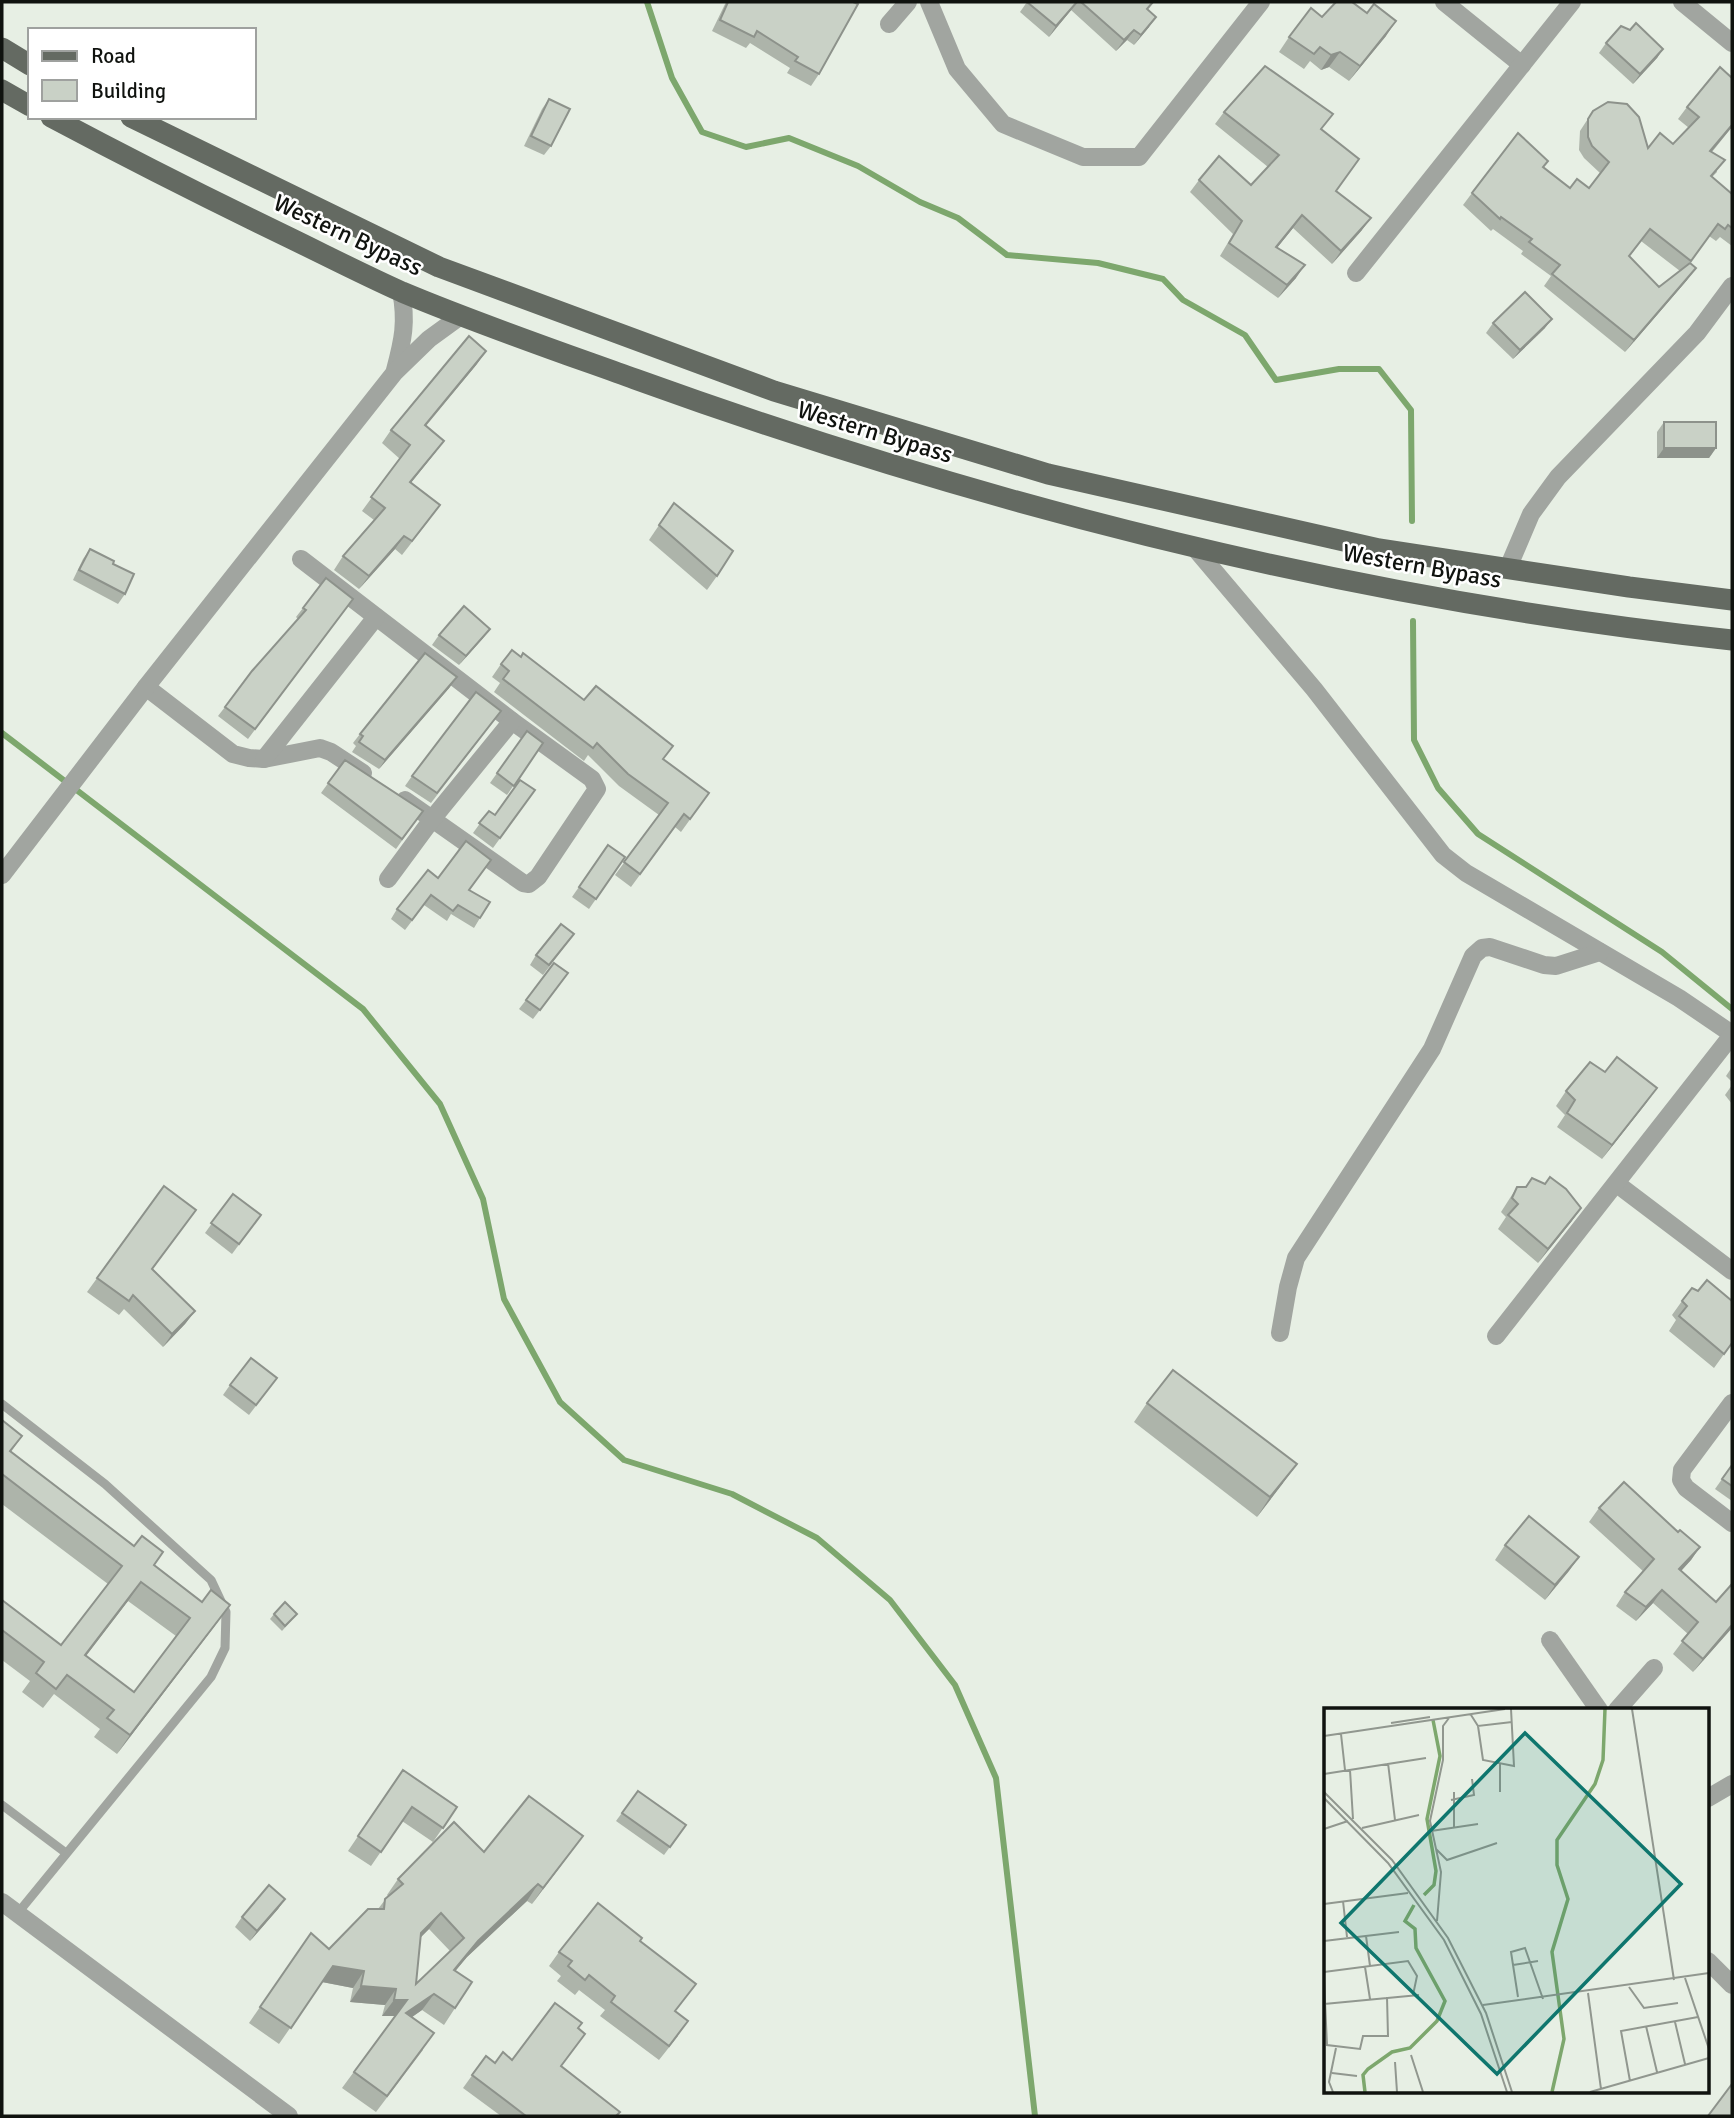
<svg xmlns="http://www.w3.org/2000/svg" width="1734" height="2118" viewBox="0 0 1734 2118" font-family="Signika,sans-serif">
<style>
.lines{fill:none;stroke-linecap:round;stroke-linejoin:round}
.stream{stroke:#7da76d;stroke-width:6}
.service{stroke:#a1a5a0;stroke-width:9}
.minor{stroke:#a1a5a0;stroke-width:18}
.primary{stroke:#646a62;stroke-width:21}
.wall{fill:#adb4aa;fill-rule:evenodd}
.shaded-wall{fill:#8d928b}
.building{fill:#c9d1c6;stroke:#8d928b;stroke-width:2;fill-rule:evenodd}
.labels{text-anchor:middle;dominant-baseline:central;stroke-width:5;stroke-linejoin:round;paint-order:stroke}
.street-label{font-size:24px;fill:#10130f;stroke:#fff}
.inset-river{fill:none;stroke:#7da76d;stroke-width:3.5}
.inset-road{fill:none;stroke:#91978f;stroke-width:2}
.view{fill:#0f766e;fill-opacity:0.15;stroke:#0f766e;stroke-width:3.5}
.inset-edge{fill:none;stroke:#10130f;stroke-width:3.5}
</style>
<rect width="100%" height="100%" fill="#e7efe4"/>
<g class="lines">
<g class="stream">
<path d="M647 2 672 78 702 132 746 147 789 138 858 166 920 202 958 218 1007 255 1098 263 1163 279 1183 300 1245 335 1276 380 1339 369H1379L1411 410 1412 521"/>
<path d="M1413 621 1414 740 1438 788 1478 834 1662 952 1732 1009"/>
<path d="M2 733 363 1009 440 1104 483 1199 504 1299 560 1402 624 1460 732 1494 817 1538 890 1600 955 1685 996 1778 1035 2116"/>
</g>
<g class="service">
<path d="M2 1404 105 1484 211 1580 226 1612 225 1648 211 1677 17 1914"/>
<path d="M2 1805 66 1853"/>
</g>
<g class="minor">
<path d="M929 2 957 69 1003 124 1083 157H1139L1261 2"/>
<path d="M1444 2 1522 65"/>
<path d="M1682 2 1732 43"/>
<path d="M889 24 908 2"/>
<path d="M1356 273 1572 2"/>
<path d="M395 370C403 340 407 322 401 291"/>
<path d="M1193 546 1314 689 1443 855 1466 873 1679 998 1732 1034"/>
<path d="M301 559 512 721 592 779 597 789 538 877 529 884 523 883 405 800"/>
<path d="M1508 568 1531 514 1558 477 1697 333 1732 286"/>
<path d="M146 687 233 754 249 758 264 759 320 748 331 752 363 773"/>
<path d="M264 759 376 617"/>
<path d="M2 875 146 687 395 372 429 339 462 315"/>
<path d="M388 879 433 818 512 721"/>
<path d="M1617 1184 1732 1271"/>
<path d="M1280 1333 1288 1287 1296 1258 1432 1049 1473 956 1482 948 1490 947 1544 965 1556 966 1600 952"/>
<path d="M1496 1336 1732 1035"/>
<path d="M1732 1403 1682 1470 1681 1480 1686 1488 1732 1523"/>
<path d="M1550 1640 1599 1710"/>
<path d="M1617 1710 1654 1668"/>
<path d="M1708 1798 1732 1784"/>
<path d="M2 1902 289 2116"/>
<path d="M1708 1961 1732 1985"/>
</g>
<g class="primary">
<path d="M2 48 30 65"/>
<path d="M2 90 30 106"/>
<path d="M51 117C130 159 209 199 290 238 327 256 364 275 402 292 478 324 557 351 635 379 989 507 1358 600 1732 640"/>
<path d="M131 117 439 267 774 391 1048 474 1379 549 1629 587 1732 600"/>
</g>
</g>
<g class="wall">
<path d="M726 2H853L819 74 811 86 787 73 790 68 750 43 746 48 712 31Z"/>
<path d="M1027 2H1153L1147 10 1149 27 1134 45 1127 40 1116 51 1071 10 1049 37 1020 12Z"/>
<path d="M1322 17 1386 36 1349 81 1329 67 1321 70 1310 61 1304 69 1279 52 1289 37Z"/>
<path d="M1606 43 1663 49 1657 58 1633 84 1599 53Z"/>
<path d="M1732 78V127L1712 152 1717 172 1712 177 1732 194V246L1720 237 1716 241 1709 236 1689 263 1687 280 1625 352 1544 286 1551 276 1521 254 1523 251 1493 229 1491 231 1463 205 1472 193 1548 161 1543 168 1570 188H1589L1600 173 1584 158 1579 150 1580 131 1593 111 1648 148 1673 144 1689 128 1678 119 1687 107ZM1641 241 1680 271 1659 287 1629 257Z"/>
<path d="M549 99 551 146 544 155 524 146 542 109Z"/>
<path d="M1224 112 1322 129 1336 192 1362 230 1332 264 1293 228 1277 248 1296 278 1278 298 1220 256 1233 234 1190 192 1199 180 1251 185 1268 167 1215 124Z"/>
<path d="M1493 323 1545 328 1513 359 1486 333Z"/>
<path d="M477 364 426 426 434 454 411 483 430 519 402 555 395 549 359 589 334 570 343 556 374 520 362 511 400 459 382 443 391 430Z"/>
<path d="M1664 422 1716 448 1709 458H1657V432Z"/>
<path d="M674 503 717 576 707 590 649 540Z"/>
<path d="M90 549 113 564 125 594 118 604 73 580 83 559Z"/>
<path d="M353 599 248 739 218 716 225 707 298 619 296 617 303 608Z"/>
<path d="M439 635 483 638 459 665 432 645Z"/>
<path d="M501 664 584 700 709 793 681 832 675 827 631 887 615 875 659 815 619 786 588 755 584 761 494 692 500 683 492 677Z"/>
<path d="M450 687 379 769 352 752 356 746 353 743 360 734Z"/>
<path d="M501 711 431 803 405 786 412 776Z"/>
<path d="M527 731 543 743 507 795 490 783Z"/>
<path d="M345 760 423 811 396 849 321 793Z"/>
<path d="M535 790 493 848 473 833 489 811 495 815Z"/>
<path d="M608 845 625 857 589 909 572 897Z"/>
<path d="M438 878 470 890 480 918 474 928 451 914 447 921 424 905 405 930 391 919 397 909Z"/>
<path d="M574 934 543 975 530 965 536 955Z"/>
<path d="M568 973 533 1019 519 1009 526 1000Z"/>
<path d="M1732 1067V1082L1726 1076Z"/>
<path d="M1732 1085V1104L1725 1095Z"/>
<path d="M1566 1091 1647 1102 1602 1159 1557 1127 1565 1115 1556 1106Z"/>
<path d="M164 1186 153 1269 195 1311 185 1324 163 1347 124 1309 119 1315 87 1292Z"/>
<path d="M1517 1187 1581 1208 1571 1222 1538 1263 1498 1229 1506 1217 1501 1212Z"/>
<path d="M233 1194 261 1215 232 1254 205 1233Z"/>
<path d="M1682 1301 1732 1343 1714 1368 1669 1331 1676 1320 1672 1315Z"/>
<path d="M277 1378 249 1415 223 1395 230 1385Z"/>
<path d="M1147 1403 1283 1483 1257 1517 1134 1422Z"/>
<path d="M2 1420 22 1436 11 1452 154 1565 216 1624 117 1754 94 1737 100 1729 54 1694 43 1708 22 1692 30 1681 2 1660V1600L61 1645 108 1584 2 1504ZM128 1601 176 1636 134 1692 86 1656Z"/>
<path d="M1732 1465V1501L1715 1489Z"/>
<path d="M1599 1508 1678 1532 1700 1547 1691 1560 1681 1571 1716 1602 1732 1584V1628L1693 1672 1673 1654 1688 1634 1653 1603 1636 1621 1616 1606 1625 1592 1644 1572 1589 1522Z"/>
<path d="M1505 1545 1579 1557 1545 1600 1495 1560Z"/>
<path d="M274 1614H297L282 1631 270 1619Z"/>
<path d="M403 1770 457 1807 433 1842 402 1821 371 1866 348 1851Z"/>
<path d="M638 1791 686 1825 664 1855 616 1821Z"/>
<path d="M484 1852H571L532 1904 527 1901 467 1957 455 1971 472 1982 444 2025 422 2010 412 2017 423 2050 376 2112 342 2088 395 2016H382L385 2005 350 2002 353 1988 322 1982 279 2044 249 2023 311 1933 329 1949 378 1909 388 1896 387 1895 398 1879ZM429 1929 450 1951 416 1984 420 1938Z"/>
<path d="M285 1899 278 1909 250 1941 235 1927 242 1917Z"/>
<path d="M640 1941 696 1984 675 2011 678 2036 659 2060 600 2016 605 2010 579 1990 575 1995 557 1981 561 1976 549 1966 559 1952Z"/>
<path d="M578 2028 561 2066 616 2116H501L463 2088 486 2056 495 2063 512 2060Z"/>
</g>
<g class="shaded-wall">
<path d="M1077 2 1071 10 1049 37 1056 26Z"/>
<path d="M1156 17 1149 27 1134 45 1141 35Z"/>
<path d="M1396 21 1386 36 1349 81 1360 66Z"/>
<path d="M1134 30 1127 40 1116 51 1124 40Z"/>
<path d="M1663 49 1657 58 1633 84 1640 74Z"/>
<path d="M1340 52 1329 67 1321 70 1331 55Z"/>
<path d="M1732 125V127L1702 163 1710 151Z"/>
<path d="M1302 215 1293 228 1267 260 1276 247Z"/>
<path d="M1371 218 1362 230 1332 264 1341 251Z"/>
<path d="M1305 265 1296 278 1278 298 1287 285Z"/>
<path d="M1696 268 1687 280 1625 352 1634 340Z"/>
<path d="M1552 319 1545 328 1513 359 1520 350Z"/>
<path d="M486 351 477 364 415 438 425 425Z"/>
<path d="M444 441 434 454 400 496 410 482Z"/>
<path d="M1664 448H1716L1709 458H1657Z"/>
<path d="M404 536 395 549 359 589 369 576Z"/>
<path d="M490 629 483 638 459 665 466 656Z"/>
<path d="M457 677 450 687 379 769 385 760Z"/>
<path d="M1657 1088 1647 1102 1602 1159 1612 1145Z"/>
<path d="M1581 1208 1571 1222 1538 1263 1548 1249Z"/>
<path d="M195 1311 185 1324 163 1347 172 1334Z"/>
<path d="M1297 1464 1283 1483 1257 1517 1270 1497Z"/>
<path d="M1700 1547 1691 1560 1670 1583 1679 1569Z"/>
<path d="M1579 1557 1569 1571 1545 1600 1555 1585Z"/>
<path d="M141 1582 128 1601 72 1674 85 1655Z"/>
<path d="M1662 1590 1653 1603 1636 1621 1646 1607Z"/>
<path d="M230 1605 216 1624 117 1754 130 1735Z"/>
<path d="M1732 1625V1628L1693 1672 1703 1659Z"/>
<path d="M583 1836 532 1904 543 1888Z"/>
<path d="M538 1884 527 1901 467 1957 443 1986 454 1970 478 1941Z"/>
<path d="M285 1899 278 1909 250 1941 257 1931Z"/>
<path d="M441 1913 429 1929 409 1949 421 1933Z"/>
<path d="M333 1966 364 1971 353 1988 322 1982Z"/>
<path d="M361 1986 396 1989 385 2005 350 2002Z"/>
<path d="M434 1994 422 2010 395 2029 406 2013Z"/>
<path d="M394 2000H407L396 2016H382Z"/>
</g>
<g class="building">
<path d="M728 2H853L858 4 819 74 795 61 798 57 757 31 754 37 720 20Z"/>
<path d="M1027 2H1077L1056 26Z"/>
<path d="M1081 2H1153L1147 9 1156 17 1141 35 1134 30 1124 40Z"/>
<path d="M1336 2H1352L1367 13 1374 4 1396 21 1360 66 1340 52 1331 55 1320 47 1314 54 1289 37 1311 8 1322 17Z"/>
<path d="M1636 23 1663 49 1640 74 1606 43 1621 26 1630 30Z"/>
<path d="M1265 66 1333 114 1321 129 1359 159 1336 191 1371 218 1341 251 1302 215 1276 247 1305 265 1287 285 1229 243 1242 221 1199 180 1219 156 1251 185 1279 155 1224 112Z"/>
<path d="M1720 67 1732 78V125L1710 151 1725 160 1711 176 1732 194V228L1728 225 1725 229 1718 224 1691 261 1650 229 1629 256 1659 287 1690 263 1696 268 1634 340 1552 274 1560 265 1529 242 1532 239 1501 217 1500 219 1472 193 1518 133 1548 161 1543 167 1570 188 1577 179 1589 188 1609 162 1592 146 1588 137V119L1593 111 1608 102 1627 104 1639 117 1648 148 1660 133 1673 144 1699 117 1687 107Z"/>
<path d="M549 99 570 109 551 146 531 136Z"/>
<path d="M1525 292 1552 319 1520 350 1493 323Z"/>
<path d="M469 336 486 351 425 425 444 441 410 482 440 505 412 541 404 536 369 576 343 556 385 508 371 497 410 445 391 430Z"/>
<rect x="1664" y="422" width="52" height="26"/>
<path d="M674 503 733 551 717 576 659 525Z"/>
<path d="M90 549 114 561 113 564 134 574 125 594 79 570Z"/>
<path d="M326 578 353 599 255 729 225 707 252 671 306 610 303 608Z"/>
<path d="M464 606 490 629 466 656 439 635Z"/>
<path d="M512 650 521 657 523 653 584 700 596 686 673 746 663 759 709 793 690 819 684 814 640 874 624 862 668 803 628 774 597 743 593 748 503 679 509 671 501 664Z"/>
<path d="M425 653 457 677 385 760 359 742 363 736 360 734Z"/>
<path d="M476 692 501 711 437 793 412 776Z"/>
<path d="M527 731 543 743 514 786 497 773Z"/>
<path d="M345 760 423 811 402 839 328 783Z"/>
<path d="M520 780 535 790 500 838 479 823 489 811 495 815Z"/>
<path d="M466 841 491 860 469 890 490 902 480 918 458 905 453 911 431 895 412 920 397 909 428 870 438 878Z"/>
<path d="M608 845 625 857 596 899 579 887Z"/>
<path d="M561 924 574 934 549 965 536 955Z"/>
<path d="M554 963 568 973 540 1010 526 1000Z"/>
<path d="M1617 1057 1657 1088 1612 1145 1567 1113 1575 1100 1566 1091 1590 1062 1605 1072Z"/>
<path d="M1550 1177 1566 1189 1581 1208 1548 1249 1508 1215 1518 1204 1512 1198 1517 1187H1526L1532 1178 1545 1184Z"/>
<path d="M164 1186 196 1210 152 1269 195 1311 172 1334 133 1295 129 1301 97 1278Z"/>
<path d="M233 1194 261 1215 239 1244 211 1223Z"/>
<path d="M1707 1280 1732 1301V1343L1724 1354 1679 1316 1687 1306 1682 1301 1692 1288 1698 1291Z"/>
<path d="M251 1358 277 1378 256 1405 230 1385Z"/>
<path d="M1173 1370 1297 1464 1270 1497 1147 1403Z"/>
<path d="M2 1420 22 1436 10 1451 134 1546 142 1536 163 1552 154 1565 202 1602 211 1590 230 1605 130 1735 107 1718 114 1710 67 1675 56 1689 36 1673 44 1662 2 1630V1600L61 1645 122 1566 2 1474ZM141 1582 190 1618 134 1692 85 1655Z"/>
<path d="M1732 1465V1486L1722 1479Z"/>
<path d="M1624 1482 1678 1532 1680 1530 1700 1547 1679 1569 1716 1602 1732 1584V1625L1703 1659 1682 1641 1698 1622 1662 1590 1646 1607 1625 1592 1654 1559 1599 1508Z"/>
<path d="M1529 1516 1579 1557 1555 1585 1505 1545Z"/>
<path d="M285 1602 297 1614 285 1626 274 1614Z"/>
<path d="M403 1770 457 1807 443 1828 412 1807 381 1852 358 1836Z"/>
<path d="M638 1791 686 1825 670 1847 622 1813Z"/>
<path d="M529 1796 583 1836 543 1888 538 1884 478 1941 454 1970 472 1982 455 2008 434 1994 406 2013 434 2033 387 2096 354 2072 407 2000H394L396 1989 361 1986 364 1971 333 1966 291 2028 260 2007 311 1933 329 1949 368 1909H384L385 1899 403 1884 398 1879 454 1822 484 1852ZM441 1913 464 1938 416 1984 421 1933Z"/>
<path d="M269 1885 285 1899 257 1931 242 1917Z"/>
<path d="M598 1903 642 1938 640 1941 696 1984 675 2011 688 2021 669 2046 611 2002 615 1996 589 1975 585 1980 568 1966 572 1961 559 1952Z"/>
<path d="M555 2003 582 2023 578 2028 585 2034 561 2066 620 2112 616 2116H526L472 2075 486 2056 495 2063 503 2052 512 2060Z"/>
<path d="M1732 2084V2116H1708Z"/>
</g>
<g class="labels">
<g class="street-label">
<text transform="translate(348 235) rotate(25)">Western Bypass</text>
<text transform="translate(875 432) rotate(17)">Western Bypass</text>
<text transform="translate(1422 566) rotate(10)">Western Bypass</text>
</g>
</g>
<g transform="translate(1324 1708)">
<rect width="385" height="385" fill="#e7efe4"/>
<path class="inset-river" d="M100 187 110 177 112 163 103 111 116 48 109 12M41 384 39 367 44 361 68 344 86 340 113 313 121 293 92 240 91 221 81 213 90 197M228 384 240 331 228 244 244 191 233 157V132L271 76 279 52 281 1"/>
<path class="inset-road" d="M308 1 350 272M147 7 154 18 188 14M67 15 106 9M154 18 159 52 190 58 187 1M17 26 21 62M0 28 181 1M64 55 71 112M26 62 29 111M0 66 102 50M0 84 68 152 124 230 162 305 188 384M130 84V119M176 84V56M0 90 64 155 120 232 157 306 183 384M127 92 150 87 148 71M38 120 95 107M0 121 24 113M107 123 154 116M112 141 123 152 173 135M19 193 23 229M0 196 84 185M113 213 117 164 106 113 119 52V18L125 10M42 228 46 258M0 233 75 224M189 257 214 253M41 259 46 291M0 264 84 253 93 268 89 287M361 270 385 341M0 272 3 337 36 341 39 328H64L63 289M305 279 320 300 354 295M264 285 277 381M194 289 187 244 201 240 219 291M0 296 95 287M159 297 385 265M351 314 361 356M322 318 333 364M87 347 99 384M71 354 73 384M8 365 33 368M306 373 297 323 374 309M9 384 5 374 12 340M266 384 385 350"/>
<path class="view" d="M201 25 357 176 173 366 17 215Z"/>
<rect width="385" height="385" class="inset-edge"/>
</g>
<rect width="1734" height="2118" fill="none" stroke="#10130f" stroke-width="7"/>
<rect x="28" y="28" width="228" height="91" fill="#ffffff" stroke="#9fa19f" stroke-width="2"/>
<rect x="42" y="51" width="35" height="10" fill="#646a62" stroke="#9fa19f" stroke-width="2"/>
<text x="91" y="63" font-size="21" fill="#10130f">Road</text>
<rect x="42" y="80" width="35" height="21" fill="#c9d1c6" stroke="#9fa19f" stroke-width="2"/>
<text x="91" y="98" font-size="21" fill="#10130f">Building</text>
</svg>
